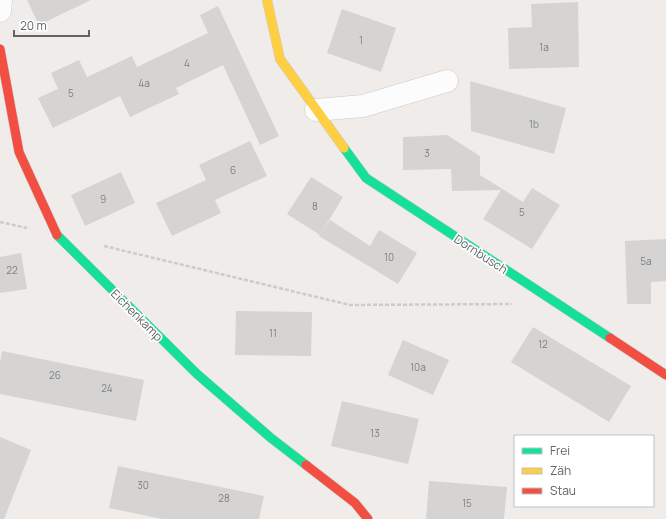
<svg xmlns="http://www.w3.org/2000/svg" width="666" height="519" viewBox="0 0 666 519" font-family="Manrope,sans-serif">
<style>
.building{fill:#d6d4d3}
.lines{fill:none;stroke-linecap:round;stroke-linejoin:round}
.street-casing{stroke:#cacaca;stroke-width:23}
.fast-casing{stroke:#cacaca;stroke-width:10}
.slow-casing{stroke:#cacaca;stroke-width:10}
.jam-casing{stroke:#cacaca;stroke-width:10}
.path{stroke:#c8ceca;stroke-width:2.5;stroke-dasharray:4 2;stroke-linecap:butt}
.street{stroke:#fdfcfc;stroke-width:22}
.fast{stroke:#16e098;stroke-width:9}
.slow{stroke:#ffcf43;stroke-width:9}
.jam{stroke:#f24e42;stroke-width:9}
.labels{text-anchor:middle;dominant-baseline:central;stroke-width:3.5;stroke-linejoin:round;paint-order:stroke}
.number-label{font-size:10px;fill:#7d8184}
.street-label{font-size:12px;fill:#5e6468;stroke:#fff}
</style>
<rect width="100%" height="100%" fill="#efece9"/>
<g class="building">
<path d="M27 0H91L39 25Z"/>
<path d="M578 2 579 67 509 69 508 28 532 27 531 4Z"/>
<path d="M218 6 279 136 260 145 223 65 176 88 179 94 130 117 120 96 53 128 38 98 58 89 51 73 79 60 87 77 132 56 137 67 208 33 200 15Z"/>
<path d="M342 9 396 28 381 72 327 53Z"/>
<path d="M470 81 566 108 554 154 471 131Z"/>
<path d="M447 135 480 156V175L523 202 532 188 560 205 532 249 483 219 501 190 452 191 451 169 403 170V137Z"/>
<path d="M250 141 267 176 215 200 221 213 172 236 156 203 206 180 199 165Z"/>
<path d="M121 172 135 203 85 226 71 195Z"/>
<path d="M311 177 343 197 320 235 287 214Z"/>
<path d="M330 220 370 246 379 230 417 253 398 284 319 236Z"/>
<path d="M666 239V281L651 282V304H627L625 241Z"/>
<path d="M21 253 27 289 0 293V257Z"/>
<path d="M236 311 312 312 311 356 235 355Z"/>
<path d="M533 327 631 386 609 422 511 362Z"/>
<path d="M403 340 449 360 433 395 388 375Z"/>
<path d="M2 351 144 380 136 421 0 394V363Z"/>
<path d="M342 401 419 419 408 464 331 446Z"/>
<path d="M0 437 31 450 4 519H0Z"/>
<path d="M118 466 264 496 259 519H162L109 508Z"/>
<path d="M429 481 507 487 504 519H426Z"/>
</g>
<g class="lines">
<g class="street-casing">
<g id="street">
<path d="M0 11 1 0"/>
<path d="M316 110 363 106 447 81"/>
</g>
</g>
<g class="fast-casing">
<g id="fast">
<path d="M344 148 366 178 610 338"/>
<path d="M57 235 197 374 271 438 306 465"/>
</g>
</g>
<g class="slow-casing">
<path id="slow" d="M267 0 280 59 344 148"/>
</g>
<g class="jam-casing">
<g id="jam">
<path d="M0 49 19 152 57 235"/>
<path d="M610 338 666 375"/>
<path d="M306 465 355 503 368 519"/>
</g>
</g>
<g class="path">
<path d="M0 222 27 228"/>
<path d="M104 246 350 305 512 304"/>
</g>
<use href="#street" class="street"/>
<use href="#fast" class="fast"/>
<use href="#slow" class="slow"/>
<use href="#jam" class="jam"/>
</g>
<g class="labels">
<g class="number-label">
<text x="361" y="40">1</text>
<text x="544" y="47">1a</text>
<text x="187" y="63">4</text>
<text x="144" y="83">4a</text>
<text x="71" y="93">5</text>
<text x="534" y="124">1b</text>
<text x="427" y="153">3</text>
<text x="233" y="170">6</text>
<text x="103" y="199">9</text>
<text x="315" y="206">8</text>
<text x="522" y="212">5</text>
<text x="389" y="257">10</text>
<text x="646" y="261">5a</text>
<text x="12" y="270">22</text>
<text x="273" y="333">11</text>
<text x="543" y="344">12</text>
<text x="418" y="367">10a</text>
<text x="55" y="375">26</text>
<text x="107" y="388">24</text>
<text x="375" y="433">13</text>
<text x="143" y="485">30</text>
<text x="224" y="498">28</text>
<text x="467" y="503">15</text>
</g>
<g class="street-label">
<text transform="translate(481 254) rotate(33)">Dornbusch</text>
<text transform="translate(137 315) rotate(45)">Eichenkamp</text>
</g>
</g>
<rect x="514" y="435" width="140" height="72" fill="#ffffff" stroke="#bfc1c3"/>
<rect x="522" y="448" width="20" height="6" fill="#16e098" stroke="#bfc1c3"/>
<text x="550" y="455" font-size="12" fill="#5e6468">Frei</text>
<rect x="522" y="468" width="20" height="6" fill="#ffcf43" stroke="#bfc1c3"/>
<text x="550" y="475" font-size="12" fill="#5e6468">Zäh</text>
<rect x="522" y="488" width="20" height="6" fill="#f24e42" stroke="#bfc1c3"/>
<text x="550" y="495" font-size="12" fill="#5e6468">Stau</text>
<path d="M14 30v6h75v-6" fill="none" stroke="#5e6468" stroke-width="2"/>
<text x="20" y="30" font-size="12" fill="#5e6468" stroke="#ffffff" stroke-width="3" paint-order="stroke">20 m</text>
</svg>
